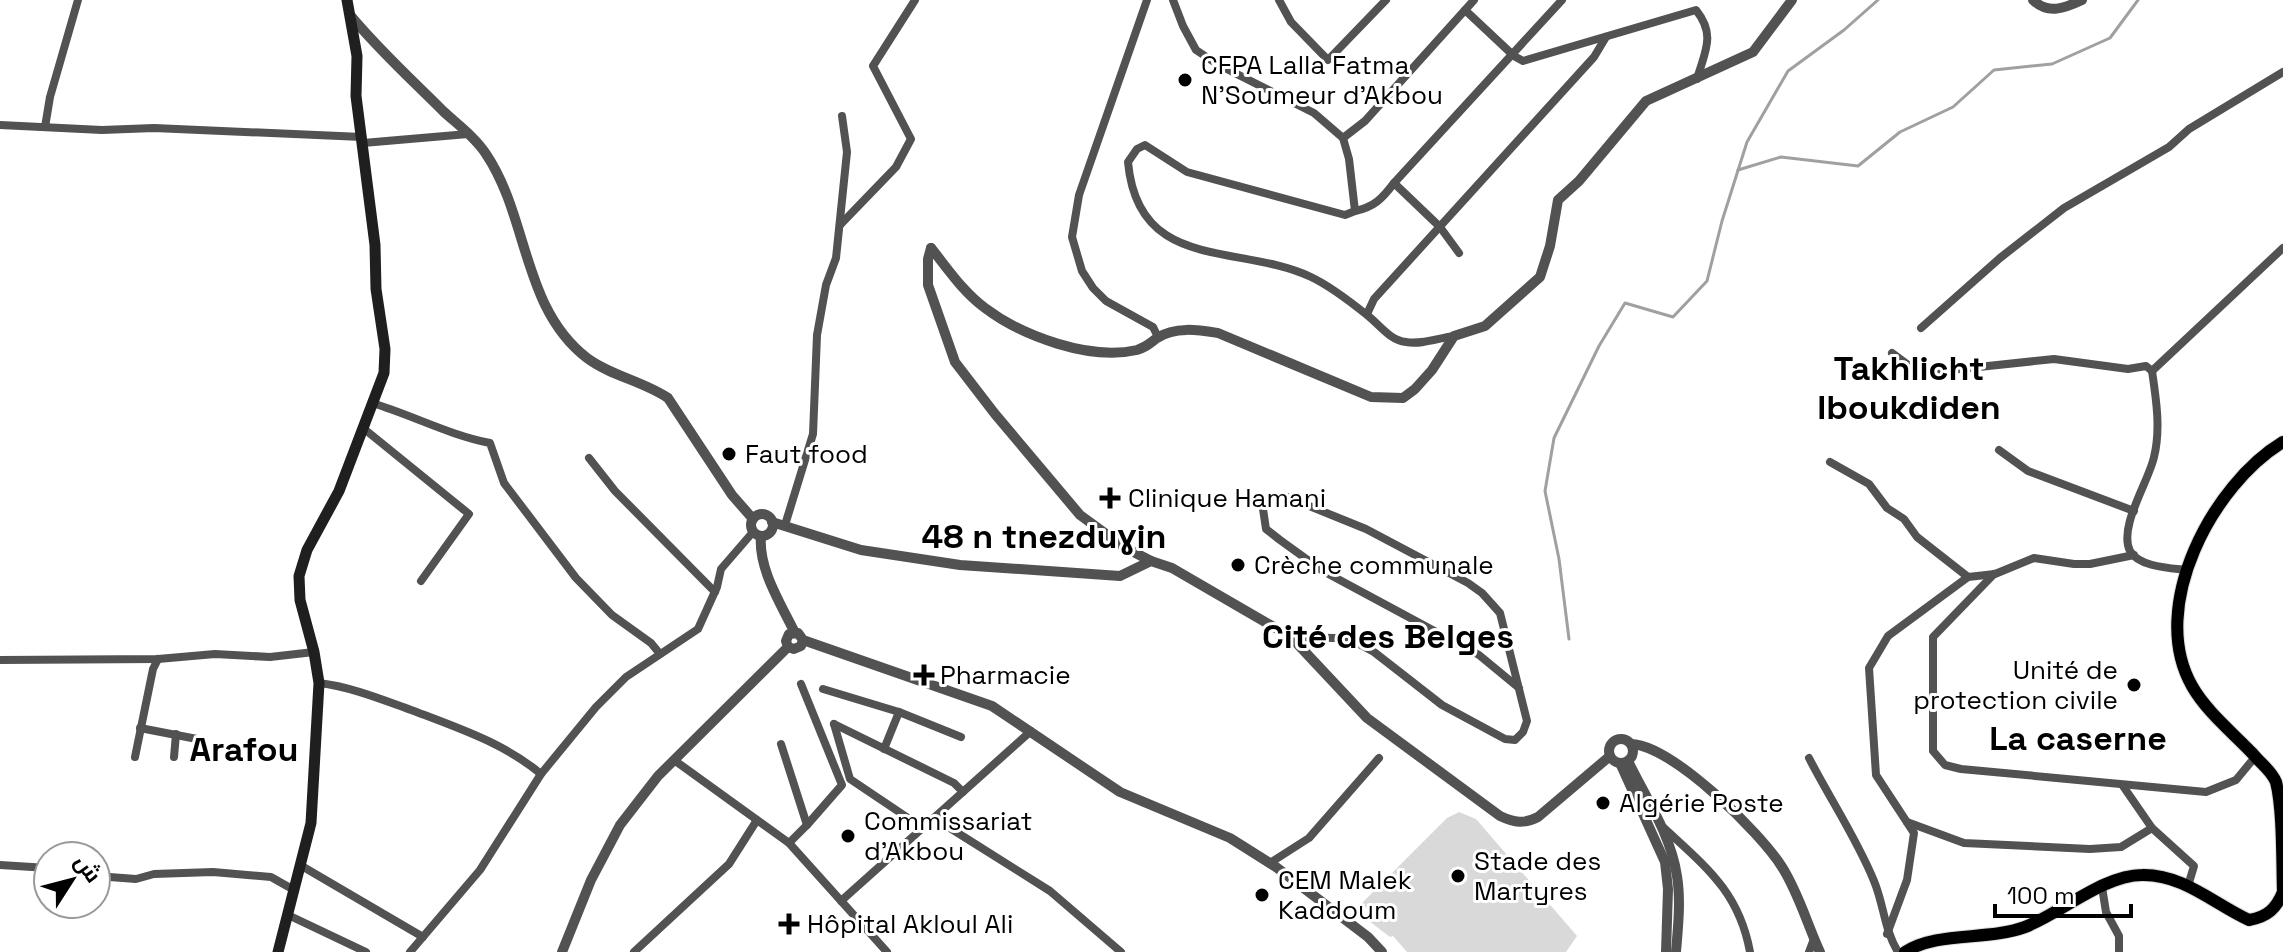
<svg xmlns="http://www.w3.org/2000/svg" width="2283" height="952" viewBox="0 0 2283 952" font-family="'Space Grotesk',Cairo,sans-serif">
<style>
.green{fill:#d9d9d9}
.lines{fill:none;stroke-linecap:round;stroke-linejoin:round}
.stream{stroke:#a0a0a0;stroke-width:3}
.primary-casing{stroke:#dbdbdb;stroke-width:14}
.minor{stroke:#525252;stroke-width:8}
.tertiary{stroke:#525252;stroke-width:10}
.secondary{stroke:#1f1f1f;stroke-width:11}
.primary{stroke:#000;stroke-width:12}
.poi-dot{fill:#000;stroke:#fff;stroke-width:3}
.labels{text-anchor:middle;dominant-baseline:central;stroke-width:6;stroke-linejoin:round;paint-order:stroke}
.poi-label{font-size:26px;fill:#000;stroke:#fff;text-anchor:start}
.district-label{font-size:34px;font-weight:bold;fill:#000;stroke:#fff}
</style>
<rect width="100%" height="100%" fill="#fff"/>
<path class="green" d="M1459 812 1476 819 1577 936 1566 952H1407L1393 936 1390 937 1369 921 1366 915 1369 911 1362 903 1447 818Z"/>
<g class="lines">
<g class="stream">
<path d="M1738 170 1781 157 1858 166 1900 132 1953 107 1994 70 2052 64 2110 38 2138 0"/>
<path d="M1569 639 1559 559 1545 491 1554 438 1599 346 1625 303 1673 317 1707 281 1722 221 1747 142 1788 71 1844 30 1878 0"/>
</g>
<g class="primary-casing">
<path id="primary" d="M1905 952C1938 931 1987 941 2025 927 2061 913 2104 875 2142 875 2183 874 2214 904 2249 920 2267 917 2276 909 2283 892 2282 861 2283 809 2276 782 2271 770 2261 764 2253 754 2233 733 2206 711 2192 686 2147 607 2213 484 2283 442"/>
</g>
<g class="minor">
<path d="M1147 0 1079 195 1072 237 1082 271 1093 288 1106 301 1153 327 1158 337"/>
<path d="M1173 0 1183 26 1196 50 1217 64 1314 113 1343 138 1349 159 1355 211 1345 215 1187 172 1145 145 1137 149 1128 162C1138 273 1239 243 1311 277 1328 285 1352 303 1367 315 1379 324 1389 340 1406 342 1421 345 1439 338 1454 336"/>
<path d="M1279 0 1291 22 1328 60 1386 0"/>
<path d="M1465 10 1514 56 1523 61 1696 10C1716 35 1705 51 1697 79"/>
<path d="M0 125 102 130 154 128 362 137"/>
<path d="M45 127 50 97 78 0"/>
<path d="M1343 138 1365 121 1474 0"/>
<path d="M363 143 468 134"/>
<path d="M1394 183 1440 227 1459 253"/>
<path d="M1355 211C1374 207 1382 199 1394 183L1562 0"/>
<path d="M840 225 896 167 911 139 873 66 915 0"/>
<path d="M1367 314 1374 299 1594 57 1606 37"/>
<path d="M1921 328 2000 258 2064 208 2169 147 2189 129 2283 72"/>
<path d="M1892 353 1915 370 1941 371 2054 359 2128 369 2146 366 2152 371 2283 248"/>
<path d="M2152 371C2156 398 2161 429 2154 457 2149 481 2118 527 2130 551 2139 567 2170 568 2187 570"/>
<path d="M372 403C412 415 449 435 490 443L504 483 576 578 612 615 651 643 660 654"/>
<path d="M363 428 469 514 421 581"/>
<path d="M1999 450 2028 471 2134 511"/>
<path d="M589 458 615 491 715 592"/>
<path d="M1830 462 1869 484 1887 508 1904 519 1917 537 1968 577"/>
<path d="M785 525 813 434 817 335 826 285 836 258 847 152 842 116"/>
<path d="M1994 574 1933 637V751L1945 765 1961 769 2206 792 2236 780 2255 757"/>
<path d="M1291 637 1335 638 1359 644 1374 652 1442 705 1505 739 1515 740 1523 732 1527 721 1500 613 1482 593 1468 583 1366 529 1287 497 1276 496 1266 500 1263 509 1266 529 1280 540 1323 571 1479 655 1519 688"/>
<path d="M0 660 158 659 215 654 270 657 314 652"/>
<path d="M319 683C352 687 383 700 414 711 458 728 504 743 541 774"/>
<path d="M801 684 842 785 807 825"/>
<path d="M823 689 899 712 961 737"/>
<path d="M834 724 954 783 963 792"/>
<path d="M834 724 850 779 911 820 920 830"/>
<path d="M140 728 197 739"/>
<path d="M781 744 807 825 789 843"/>
<path d="M884 749 899 712"/>
<path d="M135 757 153 669 158 659"/>
<path d="M174 757 176 734"/>
<path d="M1809 758C1830 799 1857 839 1874 881 1884 905 1884 929 1898 952"/>
<path d="M674 760 789 843 887 952"/>
<path d="M2123 786 2152 828 2194 866 2188 886"/>
<path d="M934 818 1050 891 1121 952"/>
<path d="M1907 822 1964 843 2090 849 2121 847 2152 828"/>
<path d="M1664 828C1706 867 1739 892 1750 952"/>
<path d="M1270 863 1309 838 1379 758"/>
<path d="M0 865 48 868"/>
<path d="M300 865 423 937"/>
<path d="M96 876 136 879 154 874 213 872 271 877 294 890"/>
<path d="M2102 887 2106 912 2119 936V952"/>
<path d="M841 901 1031 731"/>
<path d="M288 915 366 952"/>
<path d="M1887 934 1907 880 1914 833 1876 775 1869 668 1888 636 1968 577 1995 574 2034 558 2074 564H2090L2134 555"/>
<path d="M410 952 480 870 541 774 596 707 626 677 698 629 717 587 721 569 753 532"/>
<path d="M634 952 729 864 757 820"/>
<path d="M1809 952 1814 939"/>
</g>
<g class="tertiary">
<path d="M2033 0C2048 15 2065 8 2082 0"/>
<path d="M350 15C378 49 411 79 443 111 457 124 475 137 486 154 529 218 522 308 587 358 611 376 643 381 668 398L732 495 753 519"/>
<path d="M931 248C948 269 963 292 985 308 1022 336 1090 361 1137 350 1147 347 1150 343 1157 338 1175 326 1199 330 1218 333L1371 397 1403 398 1415 389 1432 370 1454 336 1485 326 1540 277 1550 246 1558 200 1579 181 1646 101 1753 52 1792 0"/>
<path d="M931 248 928 259V285L955 362 995 414 1080 515 1124 547 1151 561"/>
<circle cx="762" cy="525" r="11"/>
<path d="M772 522 861 550 960 565 1120 576 1151 561 1172 568 1291 637 1367 718 1500 816C1515 823 1524 824 1538 817L1610 756"/>
<path d="M761 536C758 569 781 604 795 633"/>
<path d="M803 640 801 646 794 649 788 647 786 641 789 634 798 633 803 640 992 706 1120 792 1230 838 1276 867 1368 937 1382 952"/>
<circle cx="1621" cy="751" r="12"/>
<path d="M1631 744C1672 745 1761 833 1782 867 1799 894 1807 924 1820 952"/>
<path d="M1628 761C1646 798 1671 835 1677 876 1681 901 1678 927 1676 952"/>
<path d="M1620 763 1665 862 1668 889 1666 952"/>
<path d="M562 952 591 880 620 825 658 776 788 647"/>
</g>
<path class="secondary" d="M278 952 311 823 319 683 314 652 300 600 299 576 307 550 339 491 384 373 385 349 376 289 375 245 356 96 357 56 347 0"/>
<use href="#primary" class="primary"/>
</g>
<g class="poi-dot">
<circle cx="1185" cy="80" r="8"/>
<circle cx="729" cy="454" r="8"/>
<path d="M1106 486h8v8h8v8h-8v8h-8v-8h-8v-8h8z"/>
<circle cx="1238" cy="565" r="8"/>
<path d="M920 663h8v8h8v8h-8v8h-8v-8h-8v-8h8z"/>
<circle cx="2134" cy="685" r="8"/>
<circle cx="1603" cy="803" r="8"/>
<circle cx="848" cy="836" r="8"/>
<circle cx="1458" cy="876" r="8"/>
<circle cx="1262" cy="895" r="8"/>
<path d="M785 912h8v8h8v8h-8v8h-8v-8h-8v-8h8z"/>
</g>
<g class="labels">
<g class="poi-label">
<text x="1201" y="65">CFPA Lalla Fatma<tspan x="1201" dy="30">N'Soumeur d'Akbou</tspan></text>
<text x="745" y="454">Faut food</text>
<text x="1128" y="498">Clinique Hamani</text>
<text x="1254" y="565">Crèche communale</text>
<text x="2118" y="670" text-anchor="end">Unité de<tspan x="2118" dy="30">protection civile</tspan></text>
<text x="940" y="675">Pharmacie</text>
<text x="1619" y="803">Algérie Poste</text>
<text x="864" y="821">Commissariat<tspan x="864" dy="30">d'Akbou</tspan></text>
<text x="1474" y="861">Stade des<tspan x="1474" dy="30">Martyres</tspan></text>
<text x="1278" y="880">CEM Malek<tspan x="1278" dy="30">Kaddoum</tspan></text>
<text x="807" y="924">Hôpital Akloul Ali</text>
</g>
<g class="district-label">
<text x="1909" y="368">Takhlicht<tspan x="1909" dy="39">Iboukdiden</tspan></text>
<text x="1044" y="536">48 n tnezduɣin</text>
<text x="1388" y="636">Cité des Belges</text>
<text x="2078" y="738">La caserne</text>
<text x="244" y="749">Arafou</text>
</g>
</g>
<g transform="translate(72 880) rotate(54)"><circle r="38" fill="#ffffff" stroke="#999999" stroke-width="2"/>
<path d="M0-6L14 30L0 20L-14 30Z" fill="#000000"/>
<text y="-12" font-size="22" font-weight="bold" text-anchor="middle" fill="#000000">ش</text>
</g>
<path d="M1995 904v12h136v-12" fill="none" stroke="#000000" stroke-width="4"/>
<text x="2007" y="904" font-size="24" fill="#000000" stroke="#ffffff" stroke-width="6" paint-order="stroke">100 m</text>
</svg>
